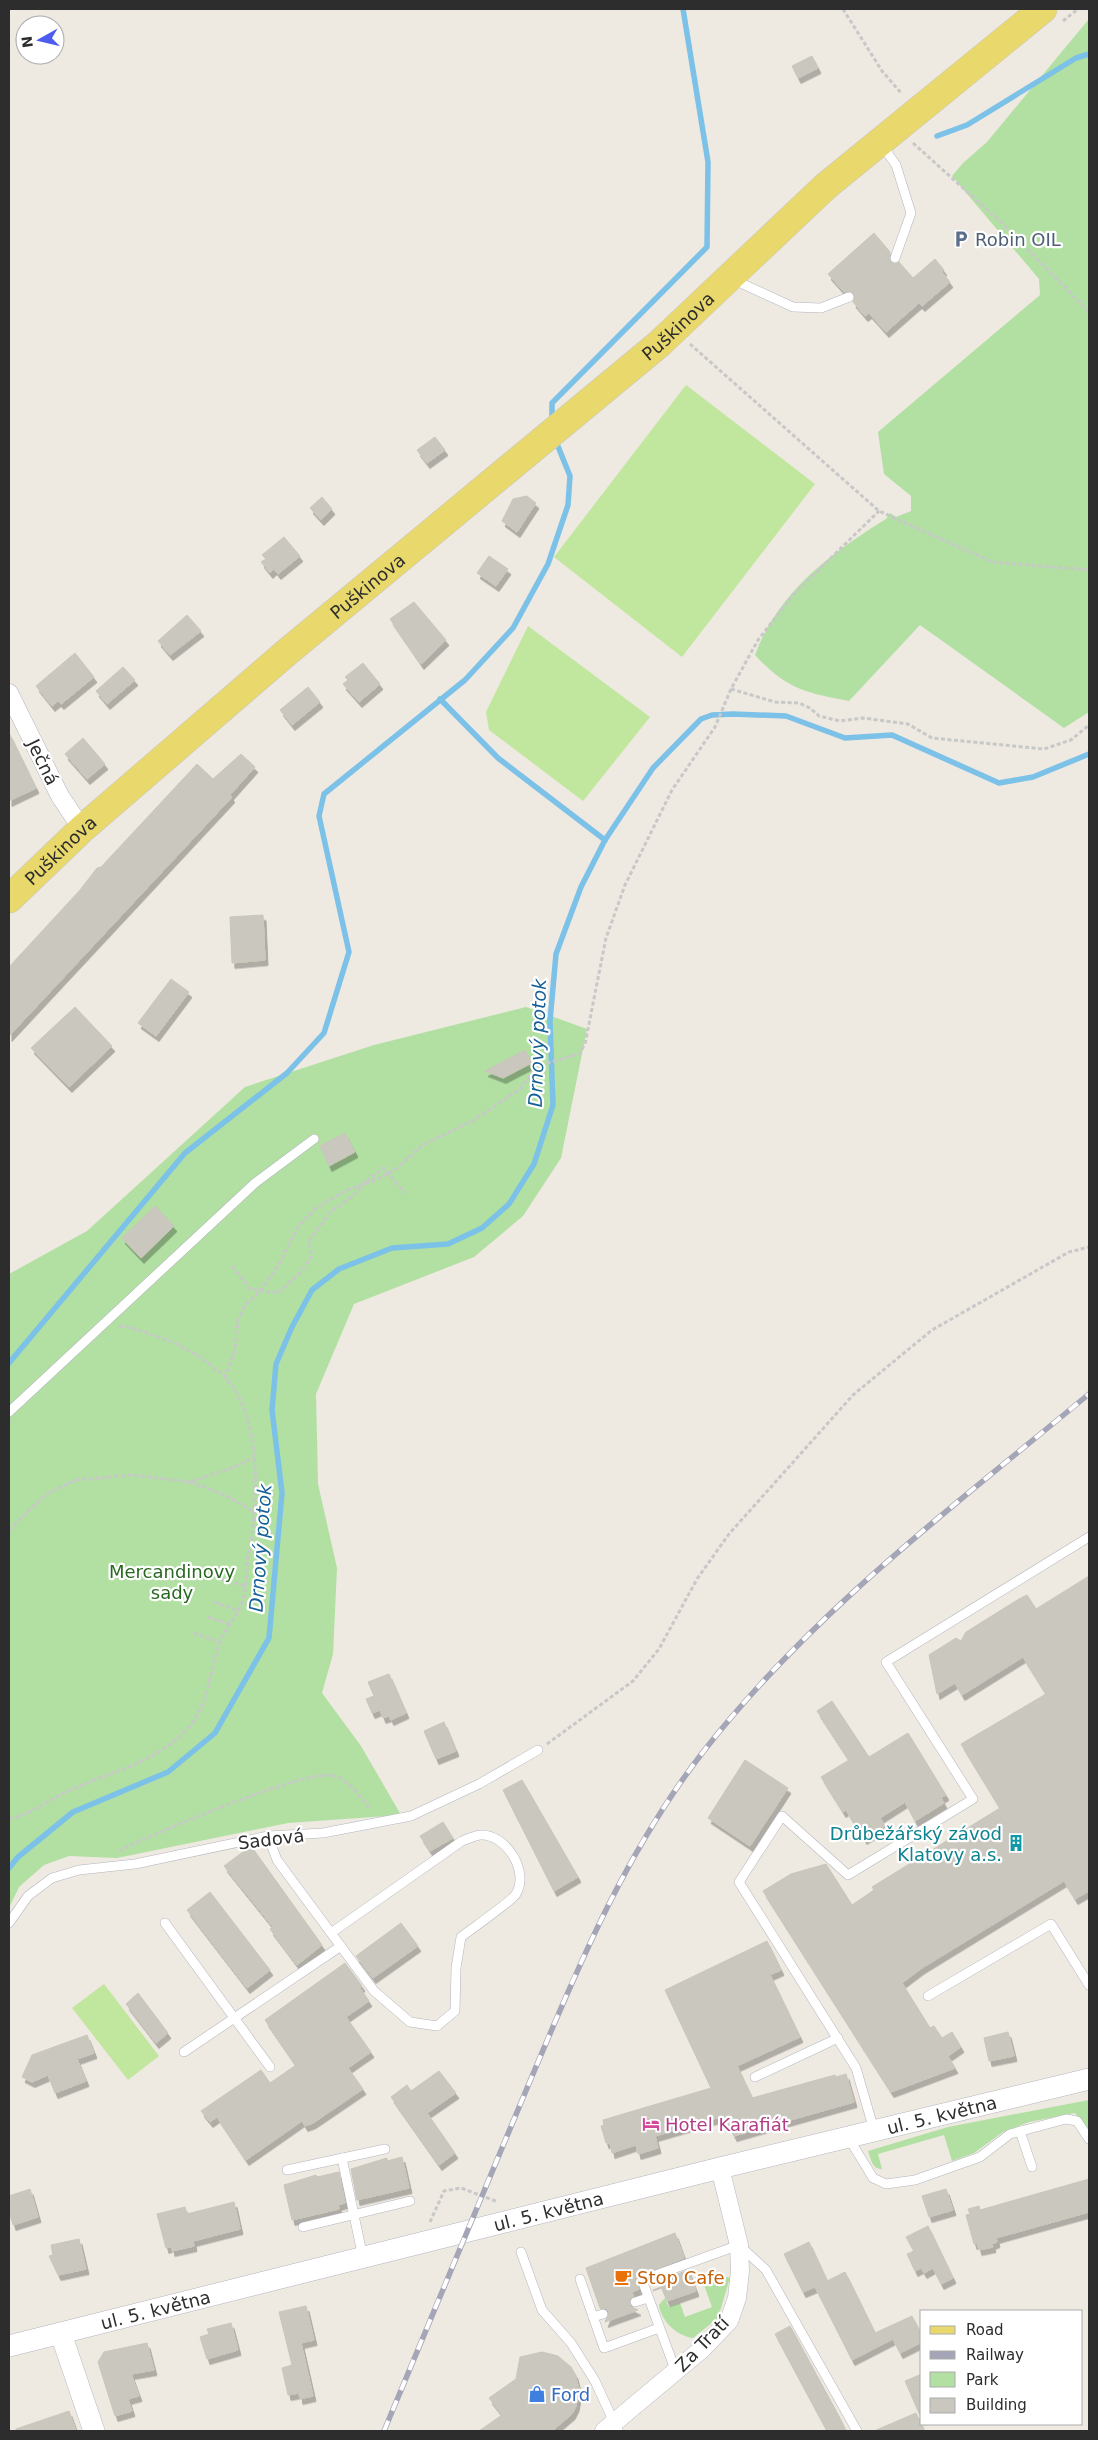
<svg xmlns="http://www.w3.org/2000/svg" width="1098" height="2440" viewBox="0 0 1098 2440" font-family="'DejaVu Sans',sans-serif">
<style>
.green{fill:#b1e0a2}
.pitch{fill:#c1e69e}
.lines{fill:none;stroke-linecap:round;stroke-linejoin:round}
.stream{stroke:#7cc1e8;stroke-width:5.5}
.building{fill:#cac7bf;stroke:#c9c6ba;filter:url(#shadow)}
.service-casing{stroke:#b4b6bf;stroke-width:10}
.minor-casing{stroke:#b4b6bf;stroke-width:19}
.tertiary-casing{stroke:#b4b6bf;stroke-width:22}
.primary-casing{stroke:#c8c8c8;stroke-width:29}
.path{stroke:#c8c8c8;stroke-width:3;stroke-dasharray:4 2.5;stroke-linecap:butt}
.service{stroke:#fff;stroke-width:9}
.minor{stroke:#fff;stroke-width:18}
.tertiary{stroke:#fff;stroke-width:21}
.primary{stroke:#e9d86b;stroke-width:28}
.rail-casing{stroke:#a4a5b6;stroke-width:5.5}
.rail{stroke:#fff;stroke-width:4;stroke-dasharray:11;stroke-linecap:butt}
.path-bridge{stroke:#c8c8c8;stroke-width:3;stroke-dasharray:4 2.5;stroke-linecap:butt}
.labels{text-anchor:middle;dominant-baseline:central;stroke-width:4.5;stroke-linejoin:round;paint-order:stroke}
.service-label{font-size:18px;fill:#4e5e75;stroke:#fff;text-anchor:start}
.street-label{font-size:18px;fill:#2d2d2d;stroke:#fff}
.park-label{font-size:18px;fill:#286820;stroke:#fff}
.culture-label{font-size:18px;fill:#0d838f;stroke:#fff;text-anchor:end}
.hotel-label{font-size:18px;fill:#b23c85;stroke:#fff;text-anchor:start}
.food-label{font-size:18px;fill:#c56008;stroke:#fff;text-anchor:start}
.shop-label{font-size:18px;fill:#366cbe;stroke:#fff;text-anchor:start}
.water-label{font-size:19px;font-style:italic;fill:#165f98;stroke:#fff}
</style>
<defs>
<filter id="shadow"><feDropShadow dx="3" dy="5.5" stdDeviation="0" flood-color="#0004"/></filter>
</defs>
<rect width="100%" height="100%" fill="#eee9e1"/>
<g class="green">
<path d="M1089 19V712L1064 728 920 625 849 701C806 693 786 689 755 655 778 592 831 553 886 519L890 513 896 517 911 511V496L884 474 878 432 1040 295 1039 279 952 176 963 163 987 142Z"/>
<path d="M526 1007 587 1029 561 1158 523 1216 474 1257 354 1304 316 1394 318 1484 337 1568 333 1654 322 1693 361 1746 401 1815 288 1823 117 1858 69 1856 44 1865 19 1887 9 1908V1274L87 1231 245 1087 374 1045Z"/>
<path d="M1089 2100V2131L1075 2113 1029 2122 1003 2132 974 2153 952 2161 944 2135 878 2154 882 2169C872 2169 871 2159 868 2151L948 2127Z"/>
<path d="M727 2277 730 2278 718 2318 693 2338C677 2336 661 2321 659 2305L665 2298 669 2307 680 2303 685 2317 712 2307 704 2285Z"/>
</g>
<g class="pitch">
<path d="M686 385 815 484 682 657 554 557Z"/>
<path d="M528 626 650 717 583 801 489 730 486 712Z"/>
<path d="M104 1984 159 2056 128 2080 72 2008Z"/>
</g>
<g class="lines">
<g class="stream">
<path d="M937 136 967 125 1076 58 1089 54"/>
<path d="M552 421V403L707 247 708 162 683 9"/>
<path d="M440 699 498 758 605 840"/>
<path d="M9 1363 185 1153 287 1073 324 1033 349 952 319 816 324 794 465 680 513 628 548 564 568 505 570 476 555 439"/>
<path d="M9 1868 18 1857 73 1812 168 1772 215 1733 269 1638 282 1493 272 1410 276 1364 292 1327 312 1290 339 1269 392 1248 448 1244 482 1228 509 1204 534 1164 553 1105 550 1021 556 954 581 887 605 840 653 768 701 719 712 715 733 714 786 716 845 738 892 735 999 783 1033 777 1089 754"/>
</g>
</g>
<g class="building">
<path d="M812 56 818 68 798 78 792 66Z"/>
<path d="M874 233 890 252 889 259 891 262 896 264 899 262 913 278 935 259 944 270 942 272 950 282 922 306 919 303 886 332 869 313 865 316 853 302 855 297 853 292H844L828 274Z"/>
<path d="M435 437 445 450 427 463 417 450Z"/>
<path d="M527 496 536 503 517 532 502 521 513 499Z"/>
<path d="M322 497 332 509 321 520 310 508Z"/>
<path d="M284 537 300 556 278 574 274 569 270 573 261 562 266 559 262 555Z"/>
<path d="M489 556 508 569 496 586 477 573Z"/>
<path d="M414 602 446 640 421 664 390 619Z"/>
<path d="M187 615 201 631 170 655 158 641Z"/>
<path d="M75 653 94 677 61 704 58 701 52 706 36 686Z"/>
<path d="M363 663 380 684 359 702 343 684 348 680 345 677Z"/>
<path d="M123 667 135 680 107 704 96 691Z"/>
<path d="M308 687 320 702 292 725 280 710Z"/>
<path d="M9 733 36 788 9 801Z"/>
<path d="M83 738 105 764 87 779 65 754Z"/>
<path d="M241 754 255 767 230 795 232 797 9 1036V967L80 890 97 868 101 867 197 764 213 779Z"/>
<path d="M263 915 265 960 232 963 230 917Z"/>
<path d="M171 979 189 992 156 1036 138 1023Z"/>
<path d="M75 1007 112 1046 69 1087 31 1048Z"/>
<path d="M525 1050 532 1063 503 1078 485 1071Z"/>
<path d="M345 1133 355 1152 329 1166 320 1146Z"/>
<path d="M155 1206 174 1226 141 1258 122 1238Z"/>
<path d="M1089 1576V1891L1075 1899 1064 1881 922 1968 902 1983 930 2028 934 2026 942 2038 952 2032 961 2047 948 2056 955 2068 891 2092 763 1891 791 1874 826 1864 852 1905 874 1890 872 1887 1000 1808 961 1744 1046 1694 1023 1657 962 1695 955 1683 937 1694 929 1655 956 1638 961 1641 966 1632 1019 1599 1027 1595 1036 1609Z"/>
<path d="M389 1674 406 1713 391 1720 389 1716 383 1718 380 1710 372 1713 366 1699 374 1696 368 1682Z"/>
<path d="M832 1701 869 1757 908 1733 946 1795 941 1798 944 1803 915 1821 905 1802 880 1818 885 1826 864 1839 846 1810 843 1812 821 1777 849 1760 817 1711Z"/>
<path d="M444 1722 456 1751 436 1759 424 1731Z"/>
<path d="M745 1760 788 1788 750 1846 708 1818Z"/>
<path d="M522 1780 578 1877 554 1891 503 1790Z"/>
<path d="M443 1822 453 1838 430 1851 420 1836Z"/>
<path d="M251 1846 322 1945 297 1965 270 1929 273 1927 224 1866Z"/>
<path d="M210 1892 270 1970 247 1988 187 1910Z"/>
<path d="M401 1923 418 1946 373 1978 356 1956Z"/>
<path d="M767 1941 781 1970 770 1975 800 2037 737 2066 752 2098 835 2075 836 2077 846 2074 854 2102 734 2136 724 2116 655 2136 658 2148 638 2154 636 2145 612 2153 610 2143H606L601 2126 604 2125 603 2120 711 2088 665 1990Z"/>
<path d="M345 1963 362 1986 360 1988 369 2001 346 2017 371 2052 348 2068 363 2089 313 2123 305 2126 302 2121 246 2160 217 2117 210 2122 201 2111 261 2070 270 2083 296 2065 265 2020Z"/>
<path d="M138 1993 168 2033 156 2043 126 2004Z"/>
<path d="M1008 2032 1014 2056 989 2061 984 2038Z"/>
<path d="M87 2035 94 2053 77 2059 86 2081 55 2093 48 2075 32 2082 22 2077 32 2055Z"/>
<path d="M439 2071 456 2093 427 2113 455 2153 439 2165 391 2097 407 2085 411 2091Z"/>
<path d="M402 2157 409 2188 357 2200 351 2169 387 2158V2161Z"/>
<path d="M339 2172 345 2203 338 2205 339 2209 292 2220 284 2185 316 2175 317 2177Z"/>
<path d="M1089 2179V2212L996 2238 997 2242 992 2244 993 2247 979 2250 977 2243 974 2244 966 2215 970 2214 968 2209 979 2206 980 2210Z"/>
<path d="M30 2189 38 2217 13 2225 9 2211V2196Z"/>
<path d="M946 2189 953 2210 929 2217 922 2196Z"/>
<path d="M234 2202 240 2229 193 2241 194 2246 172 2251 171 2246 166 2248 157 2214 185 2207 187 2214Z"/>
<path d="M928 2226 953 2278 941 2284 933 2268 924 2273 921 2268 915 2271 907 2254 914 2251 906 2237Z"/>
<path d="M675 2233 684 2258 638 2276 636 2279 639 2289 632 2292 633 2296 629 2301 630 2306 638 2310 605 2322 609 2312 605 2308H600L586 2268Z"/>
<path d="M79 2239 86 2269 58 2275 49 2256 53 2255 51 2245Z"/>
<path d="M809 2242 827 2281 845 2272 875 2333 912 2316 922 2336V2342L900 2353 893 2339 852 2360 815 2287 803 2292 784 2254Z"/>
<path d="M688 2270 696 2291 667 2301 659 2282 650 2285Z"/>
<path d="M306 2306 314 2340 301 2343 313 2396 300 2399 299 2393 288 2395 282 2368 292 2365 279 2312Z"/>
<path d="M231 2323 238 2350 207 2359 200 2337 209 2334 207 2329Z"/>
<path d="M790 2326 837 2413 846 2431H827L775 2334Z"/>
<path d="M147 2343 154 2370 131 2374 139 2396 128 2399 132 2411 115 2416 98 2362 104 2352Z"/>
<path d="M542 2352 558 2356 571 2367 575 2374 579 2390 576 2406 572 2414 552 2431H479L502 2415 489 2398 516 2379 520 2357Z"/>
<path d="M922 2374V2420L905 2381Z"/>
<path d="M69 2411 76 2431H16V2429Z"/>
<path d="M916 2413 924 2431H874Z"/>
</g>
<g class="lines">
<g class="service-casing">
<g id="service">
<path d="M882 145 896 165 911 213 895 258"/>
<path d="M732 279 793 307 821 308 849 297"/>
<path d="M9 1412 255 1183 314 1139"/>
<path d="M268 1836 277 1860 374 1991 410 2022 437 2026 455 2011 456 1968 461 1937C471 1929 511 1902 516 1894 530 1871 505 1833 480 1835 474 1836 467 1839 462 1841L331 1933"/>
<path d="M9 1923 28 1896 52 1878 79 1870 135 1864 268 1836 323 1833 411 1816 479 1784 538 1750"/>
<path d="M165 1923 270 2067"/>
<path d="M928 1996 1051 1924 1089 1985"/>
<path d="M184 2052 341 1946"/>
<path d="M755 2077 838 2038"/>
<path d="M874 2130 856 2068 739 1882 782 1816 848 1875 973 1799 886 1662 1089 1537"/>
<path d="M1020 2131 1032 2167"/>
<path d="M848 2137 873 2178 886 2184 915 2180 980 2157 1010 2134 1066 2119 1077 2121 1089 2139"/>
<path d="M342 2158 363 2258"/>
<path d="M287 2170 385 2149"/>
<path d="M303 2227 410 2201"/>
<path d="M521 2252 542 2310 571 2343 595 2381 618 2431"/>
<path d="M580 2279 604 2348 659 2328"/>
<path d="M635 2302 648 2298"/>
<path d="M593 2317 603 2314"/>
<path d="M676 2372 642 2280 739 2245 766 2270 857 2431"/>
</g>
</g>
<g class="minor-casing">
<g id="minor">
<path d="M9 693 60 796 82 829"/>
<path d="M604 2431 702 2349 729 2321 737 2298 740 2271 739 2245 720 2168"/>
</g>
</g>
<g class="tertiary-casing">
<g id="tertiary">
<path d="M61 2334 94 2431"/>
<path id="s1" d="M9 2346 720 2168 1089 2079"/>
</g>
</g>
<g class="primary-casing">
<g id="primary">
<path id="s2" d="M9 899 82 829 286 653 659 344 826 186 1043 9"/>
</g>
</g>
<g class="path">
<path d="M843 9 882 71 902 94"/>
<path d="M1063 21 1078 9"/>
<path d="M913 143 1003 224 1089 312"/>
<path d="M690 344 879 511 992 562 1089 570"/>
<path d="M731 689 775 702 799 703 810 708 819 716 840 721 863 718 908 724 932 738 1044 749 1071 740 1089 725"/>
<path d="M119 1326 128 1327C168 1339 193 1348 225 1377"/>
<path d="M190 1482 223 1494 254 1512"/>
<path d="M9 1530 46 1494 76 1480 133 1475 190 1482 237 1466 254 1457"/>
<path d="M222 1579 245 1586"/>
<path d="M214 1602 239 1611"/>
<path d="M207 1617 231 1624"/>
<path d="M194 1633 220 1642"/>
<path d="M547 1744 633 1681 659 1649 697 1579 729 1534 853 1395 932 1330 1069 1252 1089 1247"/>
<path d="M9 1819C35 1812 47 1801 70 1790 110 1772 159 1762 189 1727 210 1702 209 1671 220 1643 226 1626 240 1614 244 1596 246 1586 246 1576 247 1566 247 1556 251 1546 252 1536 257 1491 259 1441 240 1399 237 1391 230 1384 225 1377L235 1349 238 1320 244 1307 259 1292 278 1266 297 1228 316 1208 347 1190 373 1181 396 1169 423 1145 474 1120 520 1089 537 1066 579 1054 585 1044 606 938 625 885 672 790 715 727 731 689 758 640 793 595 879 511"/>
<path d="M119 1851C152 1835 307 1767 335 1776 350 1781 362 1799 371 1810"/>
<path d="M430 2222 444 2191 461 2188 498 2202"/>
</g>
<use href="#service" class="service"/>
<use href="#minor" class="minor"/>
<use href="#tertiary" class="tertiary"/>
<use href="#primary" class="primary"/>
<g class="rail-casing">
<path id="rail" d="M384 2431C431 2318 478 2205 525 2093 575 1974 623 1855 703 1752 812 1612 954 1506 1089 1394"/>
</g>
<use href="#rail" class="rail"/>
<path class="path-bridge" d="M232 1266 250 1289 278 1293 301 1272 312 1256 308 1243 330 1212 353 1196 366 1181 383 1168 405 1193"/>
</g>
<defs>
<g id="parking-bare" transform="scale(1.35)"><path d="M-3.5-5.5H1a3.5 3.5 0 0 1 0 7H-1V5.5H-3.5ZM-1-3.4V-.6H.8a1.4 1.4 0 0 0 0-2.8Z" fill="#5c6f8a" stroke="#fff" stroke-width="2.5" paint-order="stroke"/></g>
<g id="building-bare" transform="scale(1.35)"><path d="M-4-6H4V6H1V3H-1V6H-4ZM-2.5-4.3h1.7v1.8h-1.7ZM.8-4.3h1.7v1.8H.8ZM-2.5-1h1.7V.8h-1.7ZM.8-1h1.7V.8H.8Z" fill="#0f9aa8" stroke="#fff" stroke-width="2.5" paint-order="stroke"/></g>
<g id="hotel-bare" transform="scale(1.35)"><path d="M-6-4.5h1.5V1H6V5H4.5V3h-9V5H-6ZM-4 0a1.8 1.8 0 1 1 3.6 0ZM.5 0V-2.5h3Q6-2.5 6 0Z" fill="#d1479c" stroke="#fff" stroke-width="2.5" paint-order="stroke"/></g>
<g id="cafe-bare" transform="scale(1.35)"><path d="M-5.5-4.5H6V0H3Q3 3.5 0 3.5H-2.5Q-5.5 3.5-5.5 0ZM3-3.2v2h1.7v-2ZM-6 4.5H4V6H-6Z" fill="#e8710a" stroke="#fff" stroke-width="2.5" paint-order="stroke"/></g>
<g id="shop-bare" transform="scale(1.35)"><path d="M-5-2.5h2.3a2.7 3.5 0 0 1 5.4 0H5L5.5 6h-11ZM-1.5-2.5h3a1.5 2.3 0 0 0-3 0Z" fill="#3f7fe0" stroke="#fff" stroke-width="2.5" paint-order="stroke"/></g>
</defs>
<g fill-rule="evenodd">
<use href="#parking-bare" x="961" y="239"/>
<use href="#building-bare" x="1016" y="1843"/>
<use href="#hotel-bare" x="651" y="2124"/>
<use href="#cafe-bare" x="623" y="2277"/>
<use href="#shop-bare" x="537" y="2394"/>
</g>
<g class="labels">
<g class="service-label">
<text x="975" y="239">Robin OIL</text>
</g>
<g class="street-label">
<text stroke="none"><textPath href="#s2" startOffset="881">Puškinova</textPath></text>
<text stroke="none"><textPath href="#s2" startOffset="476">Puškinova</textPath></text>
<text transform="translate(43 762) rotate(64)">Ječná</text>
<text stroke="none"><textPath href="#s2" startOffset="71">Puškinova</textPath></text>
<text transform="translate(271 1839) rotate(-7)">Sadová</text>
<text stroke="none"><textPath href="#s1" startOffset="961">ul. 5. května</textPath></text>
<text stroke="none"><textPath href="#s1" startOffset="556">ul. 5. května</textPath></text>
<text stroke="none"><textPath href="#s1" startOffset="151">ul. 5. května</textPath></text>
<text transform="translate(702 2344) rotate(-46)">Za Tratí</text>
</g>
<g class="park-label">
<text x="172" y="1571">Mercandinovy<tspan x="172" dy="21">sady</tspan></text>
</g>
<g class="culture-label">
<text x="1002" y="1833">Drůbežářský závod<tspan x="1002" dy="21">Klatovy a.s.</tspan></text>
</g>
<g class="hotel-label">
<text x="665" y="2124">Hotel Karafiát</text>
</g>
<g class="food-label">
<text x="637" y="2277">Stop Cafe</text>
</g>
<g class="shop-label">
<text x="551" y="2394">Ford</text>
</g>
<g class="water-label">
<text transform="translate(537 1043) rotate(-88)">Drnový potok</text>
<text transform="translate(260 1548) rotate(-86)">Drnový potok</text>
</g>
</g>
<rect width="1098" height="2440" fill="none" stroke="#2d2d2d" stroke-width="20"/>
<rect x="920" y="2310" width="162" height="115" fill="#ffffff" stroke="#ababab"/>
<rect x="930" y="2326" width="25" height="8" fill="#e9d86b" stroke="#ababab"/>
<text x="966" y="2335" font-size="15" fill="#2d2d2d">Road</text>
<rect x="930" y="2351" width="25" height="8" fill="#a4a5b6" stroke="#ababab"/>
<text x="966" y="2360" font-size="15" fill="#2d2d2d">Railway</text>
<rect x="930" y="2372" width="25" height="15" fill="#b1e0a2" stroke="#ababab"/>
<text x="966" y="2385" font-size="15" fill="#2d2d2d">Park</text>
<rect x="930" y="2398" width="25" height="15" fill="#cac7bf" stroke="#ababab"/>
<text x="966" y="2410" font-size="15" fill="#2d2d2d">Building</text>
<g transform="translate(40 40) rotate(262)"><circle r="24" fill="#ffffff" stroke="#ababab"/>
<path d="M0-4L9 19L0 12L-9 19Z" fill="#4d5bef"/>
<text y="-8" font-size="14" font-weight="bold" text-anchor="middle" fill="#2d2d2d">N</text>
</g>
</svg>
